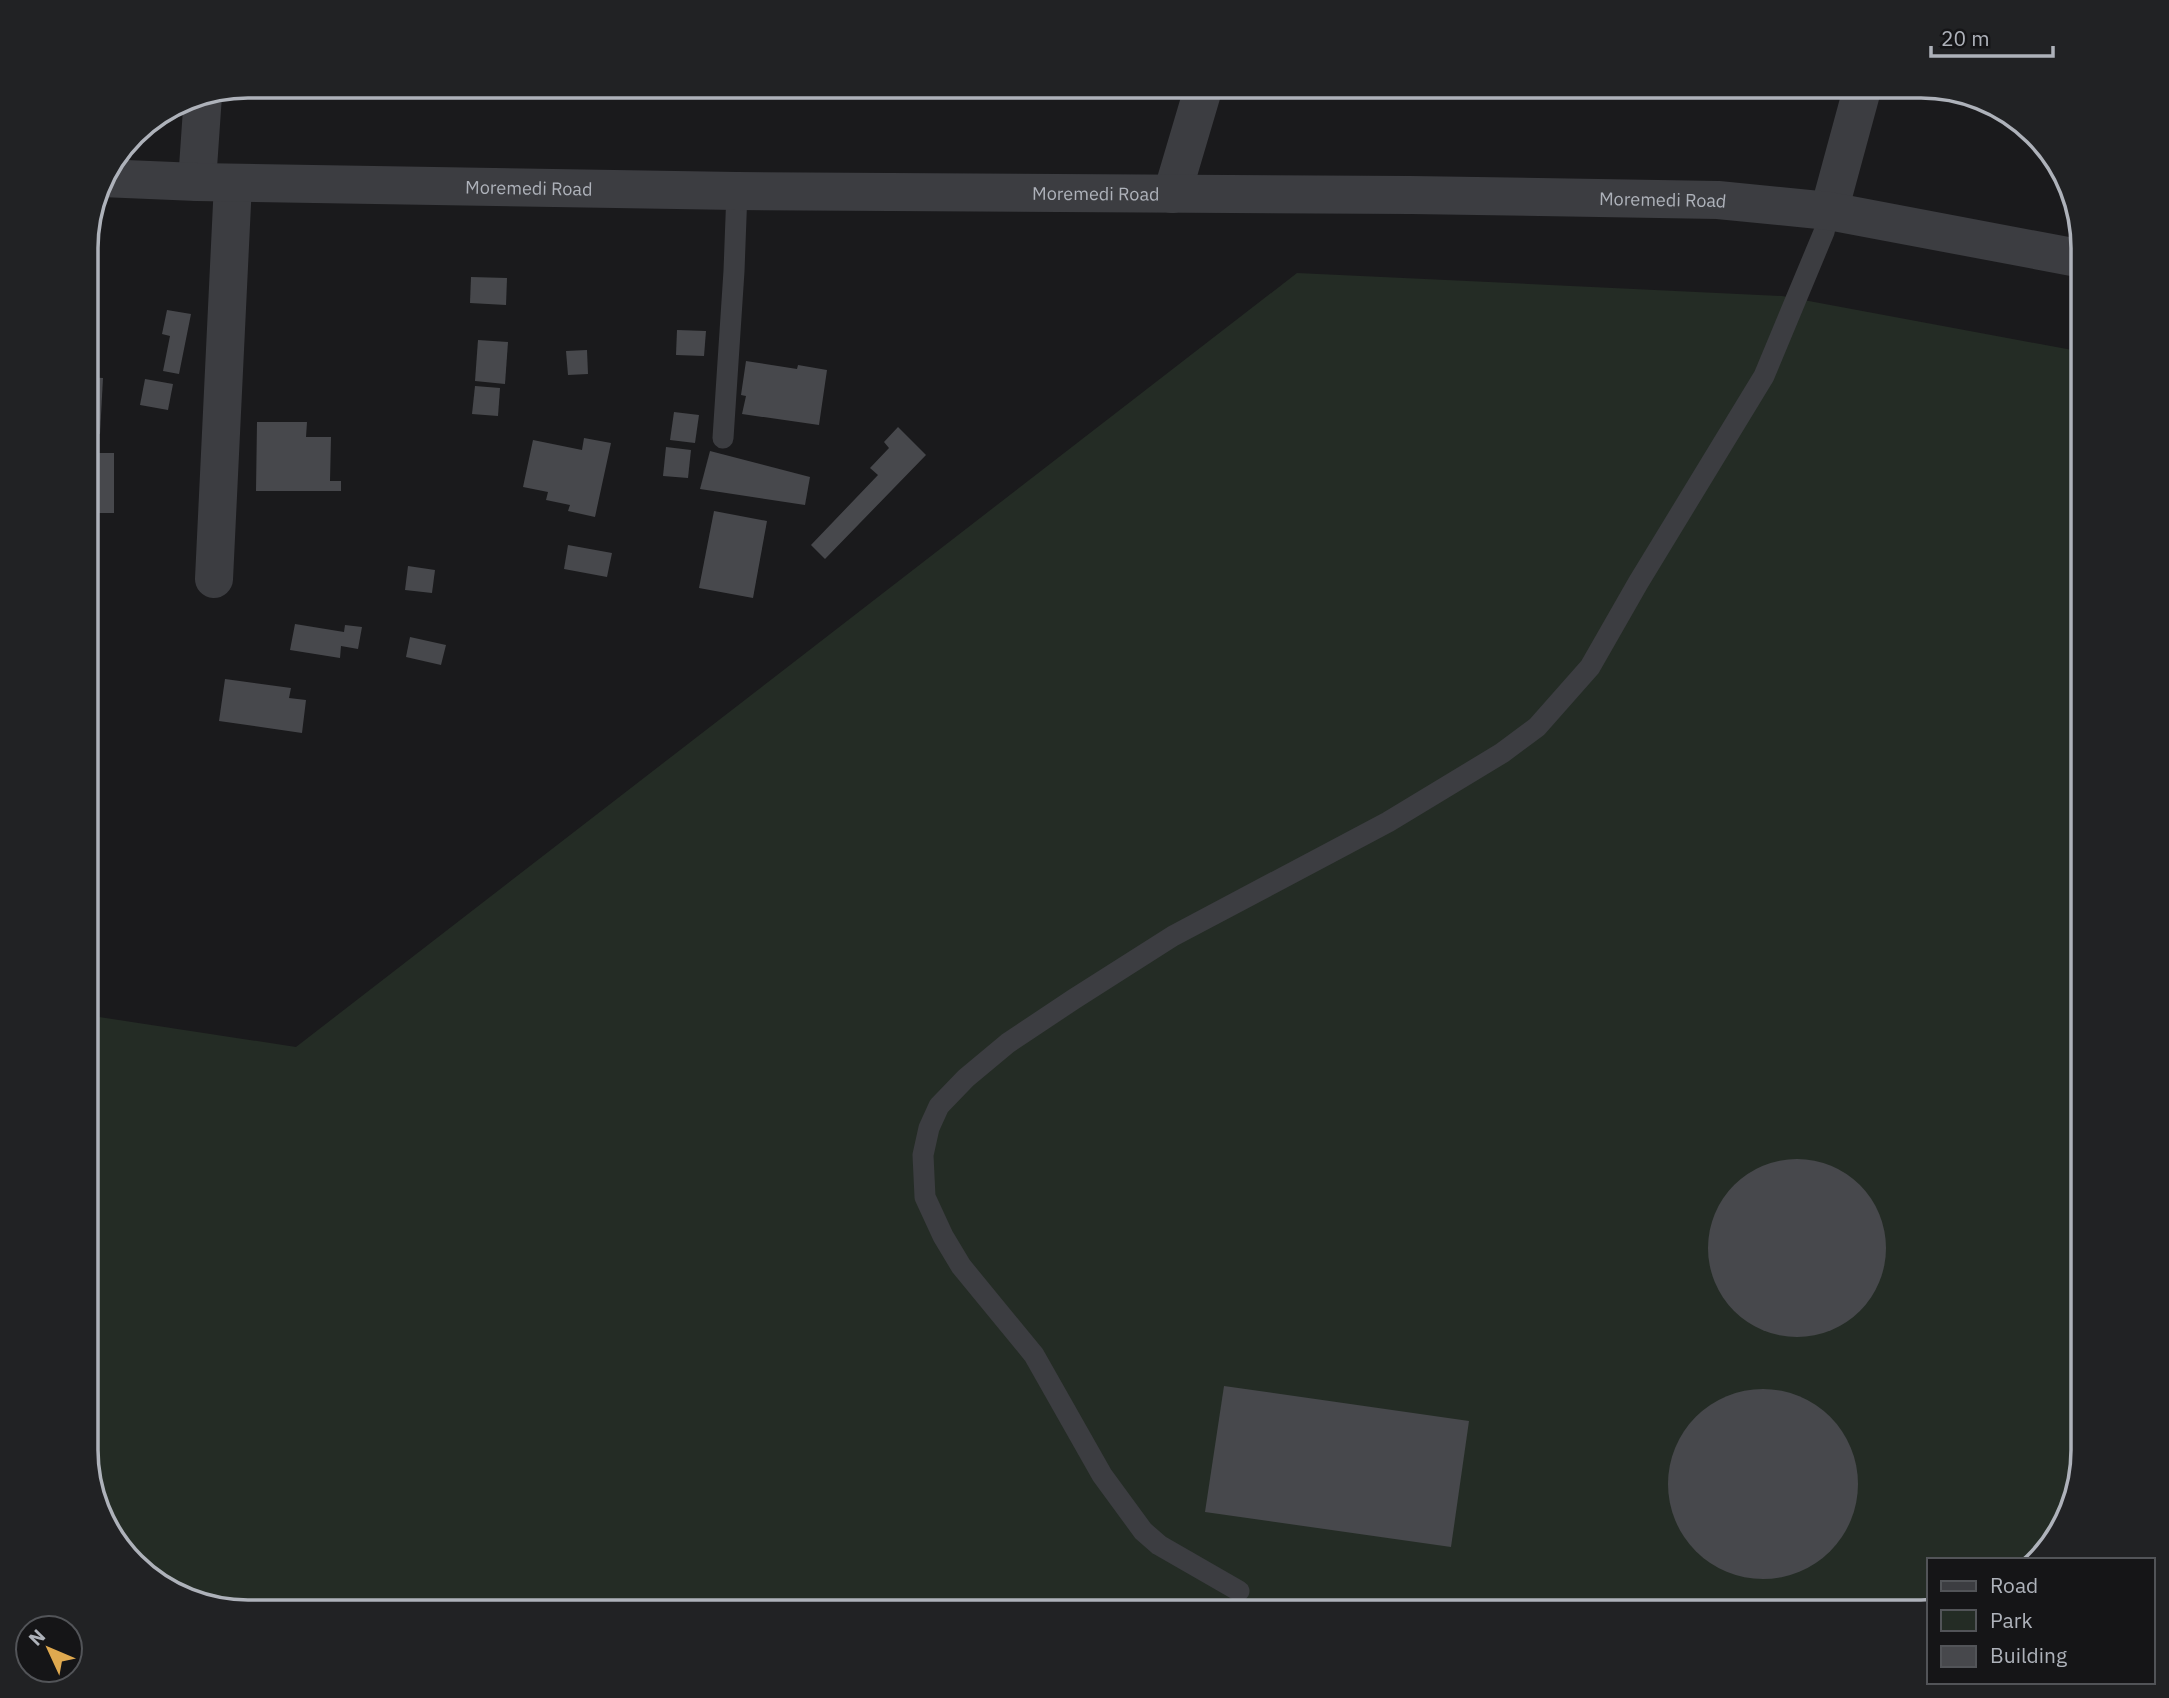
<svg xmlns="http://www.w3.org/2000/svg" width="2169" height="1698" viewBox="0 0 2169 1698" font-family="'IBM Plex Sans',sans-serif">
<style>
.green{fill:#242c25}
.building{fill:#47484c}
.lines{fill:none;stroke-linecap:round;stroke-linejoin:round}
.service{stroke:#3c3d41;stroke-width:21}
.minor{stroke:#3c3d41;stroke-width:38}
.tertiary{stroke:#3c3d41;stroke-width:38}
.labels{text-anchor:middle;dominant-baseline:central;stroke-width:5;stroke-linejoin:round;paint-order:stroke}
.street-label{font-size:18px;fill:#aeb2ba;stroke:#151517}
.rim{fill:none;stroke:#aeb2ba;stroke-width:3.5}
</style>
<rect width="100%" height="100%" fill="#1a1a1c"/>
<path class="green" d="M1297 273 1782 296 2083 352V1450L2049 1549 2036 1560H1929V1610L1921 1612H248L149 1578 103 1522 86 1460V1015L296 1047Z"/>
<g class="building">
<path d="M1299 86H1334L1333 96 1298 90Z"/>
<path d="M471 277 507 278 506 305 470 303Z"/>
<path d="M167 310 191 314 179 374 163 371 170 336 162 334Z"/>
<path d="M677 330 706 331 704 356 676 355Z"/>
<path d="M478 340 508 342 505 384 475 381Z"/>
<path d="M587 350 588 374 568 375 566 351Z"/>
<path d="M746 361 797 369 798 365 827 370 819 425 742 414 746 396 741 395Z"/>
<path d="M86 377 103 378 100 434 86 433Z"/>
<path d="M145 379 173 384 168 410 140 405Z"/>
<path d="M475 386 500 388 498 416 472 414Z"/>
<path d="M674 412 699 415 695 443 670 440Z"/>
<path d="M257 422H307L306 437H331L330 481H341V491H256Z"/>
<path d="M898 427 926 455 825 559 811 545 878 475 870 468 889 448 884 442Z"/>
<path d="M584 438 611 443 595 517 568 511 570 505 546 500 548 492 523 487 533 440 582 450Z"/>
<path d="M666 447 691 450 688 478 663 476Z"/>
<path d="M710 451 810 477 805 505 700 489Z"/>
<rect x="86" y="453" width="28" height="60"/>
<path d="M714 511 767 521 753 598 699 588Z"/>
<path d="M568 545 612 553 607 577 564 569Z"/>
<path d="M408 566 435 570 432 593 405 590Z"/>
<path d="M295 624 344 632 345 625 362 627 358 649 341 646 340 658 290 650Z"/>
<path d="M410 637 446 645 441 665 406 657Z"/>
<path d="M225 679 291 688 289 698 306 700 302 733 219 721Z"/>
<circle cx="1797" cy="1248" r="89"/>
<path d="M1224 1386 1469 1421 1451 1547 1205 1512Z"/>
<circle cx="1763" cy="1484" r="95"/>
</g>
<g class="lines">
<g class="service">
<path d="M723 438 734 271 737 191"/>
<path d="M1239 1591 1159 1545 1143 1531 1102 1475 1034 1355 961 1266 943 1236 925 1197 923 1155 929 1128 939 1106 966 1078 1008 1043 1074 999 1173 936 1388 822 1502 753 1537 727 1590 667 1638 583 1764 376 1824 232 1829 211"/>
</g>
<g class="minor">
<path d="M197 182 203 95"/>
<path d="M1172 194 1204 86"/>
<path d="M1829 211 1863 86"/>
<path d="M214 579 233 183"/>
</g>
<path class="tertiary" id="s1" d="M102 178 197 182 737 191 1411 195 1718 200 1829 211 2083 259"/>
</g>
<g class="labels">
<g class="street-label">
<text stroke="none"><textPath href="#s1" startOffset="427">Moremedi Road</textPath></text>
<text stroke="none"><textPath href="#s1" startOffset="994">Moremedi Road</textPath></text>
<text stroke="none"><textPath href="#s1" startOffset="1561">Moremedi Road</textPath></text>
</g>
</g>
<path d="M0 0H2169V1698H0ZM248 98H1921A150 150 0 0 1 2071 248V1450A150 150 0 0 1 1921 1600H248A150 150 0 0 1 98 1450V248A150 150 0 0 1 248 98Z" fill="#212224" fill-rule="evenodd"/>
<path class="rim" d="M248 98H1921A150 150 0 0 1 2071 248V1450A150 150 0 0 1 1921 1600H248A150 150 0 0 1 98 1450V248A150 150 0 0 1 248 98Z"/>
<rect x="1927" y="1558" width="228" height="126" fill="#151517" stroke="#525458" stroke-width="2"/>
<rect x="1941" y="1581" width="35" height="10" fill="#3c3d41" stroke="#525458" stroke-width="2"/>
<text x="1990" y="1593" font-size="21" fill="#aeb2ba">Road</text>
<rect x="1941" y="1610" width="35" height="21" fill="#242c25" stroke="#525458" stroke-width="2"/>
<text x="1990" y="1628" font-size="21" fill="#aeb2ba">Park</text>
<rect x="1941" y="1646" width="35" height="21" fill="#47484c" stroke="#525458" stroke-width="2"/>
<text x="1990" y="1663" font-size="21" fill="#aeb2ba">Building</text>
<g transform="translate(49 1649) rotate(314)"><circle r="33" fill="#151517" stroke="#525458" stroke-width="2"/>
<path d="M0-5L12 26L0 18L-12 26Z" fill="#dfa94f"/>
<text y="-10" font-size="19" font-weight="bold" text-anchor="middle" fill="#aeb2ba">N</text>
</g>
<path d="M1931 46v10h122v-10" fill="none" stroke="#aeb2ba" stroke-width="3.5"/>
<text x="1941" y="46" font-size="21" fill="#aeb2ba" stroke="#151517" stroke-width="5" paint-order="stroke">20 m</text>
</svg>
